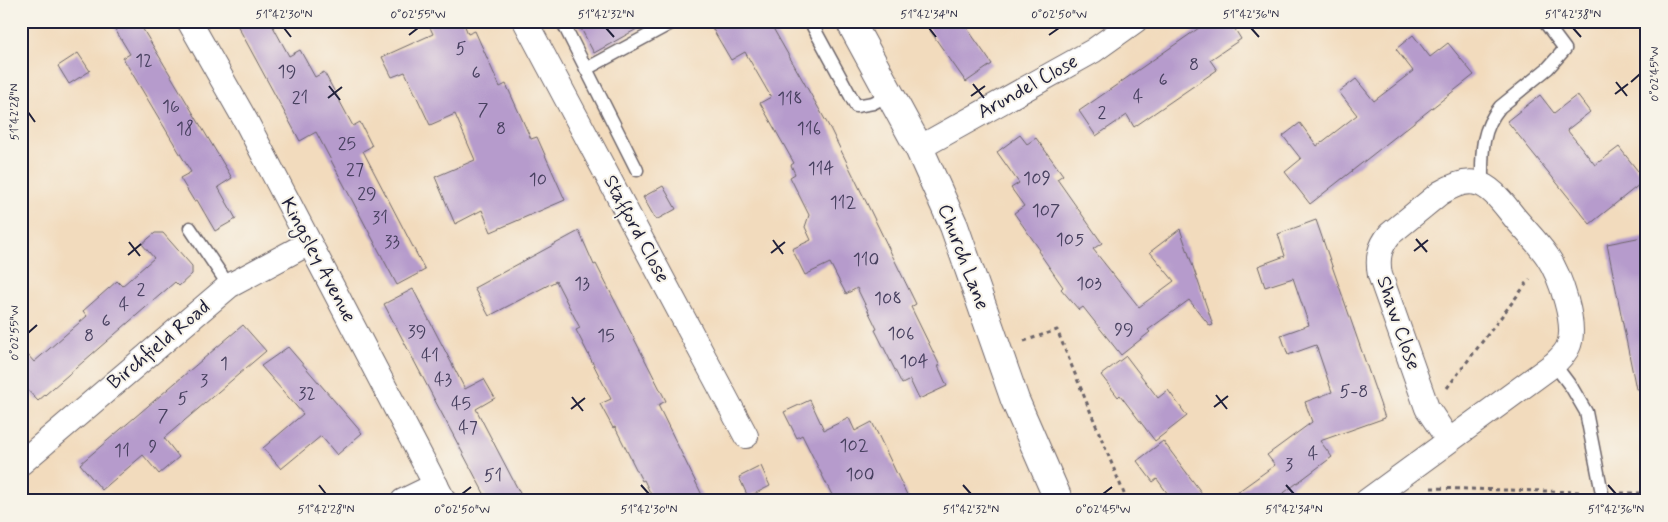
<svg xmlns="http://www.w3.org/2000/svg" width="1668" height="522" viewBox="0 0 1668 522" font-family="Mynerve,sans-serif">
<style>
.building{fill:#b69bcc}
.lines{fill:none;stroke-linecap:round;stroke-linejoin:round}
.service-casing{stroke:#6b6368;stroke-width:15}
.minor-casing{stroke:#6b6368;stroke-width:26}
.tertiary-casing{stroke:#6b6368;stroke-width:30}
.path{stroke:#6b6368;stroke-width:3;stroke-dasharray:4 4;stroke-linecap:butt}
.service{stroke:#fff;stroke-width:12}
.minor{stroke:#fff;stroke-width:24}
.tertiary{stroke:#fff;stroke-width:28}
.ticks{fill:none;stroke:#22223b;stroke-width:2}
.labels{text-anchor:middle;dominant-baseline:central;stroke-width:4;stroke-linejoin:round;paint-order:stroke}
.number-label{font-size:18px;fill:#47405f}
.street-label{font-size:20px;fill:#22223b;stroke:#f7f3e8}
.neatline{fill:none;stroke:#22223b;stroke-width:2}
.ticks-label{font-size:12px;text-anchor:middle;fill:#22223b}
</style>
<rect width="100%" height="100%" fill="#f7f3e8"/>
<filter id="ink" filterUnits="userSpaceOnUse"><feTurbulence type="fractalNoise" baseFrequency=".02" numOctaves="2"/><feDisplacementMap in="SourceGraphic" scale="10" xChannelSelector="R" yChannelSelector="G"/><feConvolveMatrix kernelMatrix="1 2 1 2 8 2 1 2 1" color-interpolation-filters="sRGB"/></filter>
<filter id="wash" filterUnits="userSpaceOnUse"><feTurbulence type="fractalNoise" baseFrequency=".0096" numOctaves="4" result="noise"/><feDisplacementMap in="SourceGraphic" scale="20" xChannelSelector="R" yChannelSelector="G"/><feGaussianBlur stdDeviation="1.12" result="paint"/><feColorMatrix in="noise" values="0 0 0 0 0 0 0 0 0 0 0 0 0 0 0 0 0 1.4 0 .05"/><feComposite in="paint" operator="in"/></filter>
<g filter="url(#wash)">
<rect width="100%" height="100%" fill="#f2dbbd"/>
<g id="blocks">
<g class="building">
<path d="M110 21H138L232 178 218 187 236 219 215 231 197 200 194 201 180 178 191 172 123 58 130 54Z"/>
<path d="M235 21H270L289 56 300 50 315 77 324 72 353 126 360 122 372 146 363 151 425 270 397 285 316 132 300 141Z"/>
<path d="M427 21H463L468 34 475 31 500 87 506 84 531 139 537 137 565 200 491 232 482 210 455 224 435 177 475 160 455 114 430 125 405 72 392 77 382 57 433 34Z"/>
<path d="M577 21H651L594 53Z"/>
<path d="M708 21H769L831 130 875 220 916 304 911 307 940 366H938L947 386 919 399 910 380 902 384 875 330 877 329 857 288 846 294 830 263 805 275 792 249 811 240 805 227 809 215 790 177 795 174 791 165 794 163 760 103 771 97 745 52 731 60Z"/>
<path d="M923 21H962L992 64 966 82Z"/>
<path d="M1209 21H1230L1241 39 1210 60 1217 70 1134 127 1127 115 1096 136 1079 111Z"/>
<path d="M1413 35 1430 57 1448 43 1474 75 1310 204 1285 172 1301 159 1283 136 1300 123 1317 146 1357 115 1339 92 1356 79 1374 101 1413 71 1396 49Z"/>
<path d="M78 53 90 71 69 84 58 66Z"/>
<path d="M1540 95 1554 113 1577 95 1590 112 1567 130 1581 147 1595 165 1619 147 1645 180 1590 224 1507 121Z"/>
<path d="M1020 135 1027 144 1036 138 1063 175 1057 179 1102 243 1093 249 1139 307 1174 281 1150 252 1180 229 1213 325 1210 326 1189 300 1148 330 1150 332 1121 355 1083 307 1079 310 1061 289 1063 287 1038 251 1040 250 1014 213 1024 206 1011 188 1019 183 997 152Z"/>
<path d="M663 186 676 209 656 220 643 197Z"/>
<path d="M1316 220 1385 418 1320 441 1332 457 1273 501H1225L1275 465 1267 455 1312 422 1305 402 1332 392 1316 345 1288 355 1281 335 1309 325 1293 278 1265 287 1258 266 1285 256 1278 234Z"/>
<path d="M579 231 594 265 596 264 666 401 658 405 702 495 690 501H654L644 480 642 481 615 427 613 428 600 404 611 399 576 330 580 328 556 281 489 316 474 288Z"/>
<path d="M155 233H163L192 266V274L179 286 175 282 38 401 21 383V347L34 362 87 316 83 311 117 281 122 286 154 258 142 244Z"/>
<path d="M1647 236V388L1636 389 1607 244Z"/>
<path d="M413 289 465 389 484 379 495 398 476 409 524 501H488L384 304Z"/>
<path d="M243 325 266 351 164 438 179 457 159 474 143 455 102 490 80 464Z"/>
<path d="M288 347 362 433 337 455 321 436 281 469 263 448 303 414 261 366Z"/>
<path d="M1126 356 1158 398 1168 390 1187 416 1155 441 1120 395 1118 397 1101 375Z"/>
<path d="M810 400 824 430 849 418 855 431 872 422 910 501H835L802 435 797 438 784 412Z"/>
<path d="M1163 441 1195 484 1208 501H1173L1157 479 1153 482 1137 461Z"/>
<path d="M761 466 770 486 748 497 739 477Z"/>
</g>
</g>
</g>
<g filter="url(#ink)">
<use href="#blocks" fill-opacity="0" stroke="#6b6368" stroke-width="1"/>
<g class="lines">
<g class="service-casing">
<g id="service">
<path d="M562 21 637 170"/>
<path d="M810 21 856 106 873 103 890 94"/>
<path d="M586 69 675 21"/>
<path d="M1482 185C1482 155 1480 131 1500 107L1548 68 1565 49 1544 21"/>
<path d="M190 228 229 286"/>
<path d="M1554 364 1572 388 1586 412 1602 493 1601 501"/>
</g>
</g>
<g class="minor-casing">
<g id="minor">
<path d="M189 21 247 123 444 501"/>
<path d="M525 21 746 436"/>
<path d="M919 148 1093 51 1135 21"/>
<path d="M21 463 229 286 309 243"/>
<path d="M403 501 436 485"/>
<path d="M1367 501 1554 364C1559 359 1565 354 1568 347 1578 326 1560 275 1547 256 1538 243 1526 231 1515 218 1505 206 1492 186 1476 183 1465 180 1450 187 1440 193L1390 234C1379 247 1377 259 1380 275L1427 408 1449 441"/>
</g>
</g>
<g class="tertiary-casing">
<path id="tertiary" d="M850 21 919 148 954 226 1015 400 1059 501"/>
</g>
<g class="path">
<path d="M1024 341 1057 330 1127 501"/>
<path d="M1447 388 1530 279"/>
<path d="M1431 488 1582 492"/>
<path d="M1621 493H1647"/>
</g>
<use href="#service" class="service"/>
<use href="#minor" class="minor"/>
<use href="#tertiary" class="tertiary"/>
</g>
</g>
<path class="ticks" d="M284 28 291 37M606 28 614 37M929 28 936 37M1251 28 1259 37M1573 28 1581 37M409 35 418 28M1049 35 1059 28M1616 82 1627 96M1631 82 1640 74M973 84 984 98M329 86 340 100M1615 94 1628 84M971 96 985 86M328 98 342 87M28 112 35 122M1416 239 1427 252M773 240 783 254M129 242 140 256M1414 251 1428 240M771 253 785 242M128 255 141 244M28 333 37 325M1216 395 1227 409M572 397 583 411M1214 407 1228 396M571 409 585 398M319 485 326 494M641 485 649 494M963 485 971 494M1286 485 1294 494M1608 485 1616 494M462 494 471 487M1103 494 1112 487"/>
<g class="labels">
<g class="number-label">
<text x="461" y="49">5</text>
<text x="144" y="61">12</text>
<text x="1194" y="65">8</text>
<text x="287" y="72">19</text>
<text x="476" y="73">6</text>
<text x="1163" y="80">6</text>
<text x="1138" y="97">4</text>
<text x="300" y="98">21</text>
<text x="790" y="99">118</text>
<text x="171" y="107">16</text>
<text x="483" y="110">7</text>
<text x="1102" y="113">2</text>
<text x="185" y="129">18</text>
<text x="501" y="129">8</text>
<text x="809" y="129">116</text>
<text x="347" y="144">25</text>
<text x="821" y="169">114</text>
<text x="355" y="170">27</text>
<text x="1037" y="179">109</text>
<text x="538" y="180">10</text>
<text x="367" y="194">29</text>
<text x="843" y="203">112</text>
<text x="1046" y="211">107</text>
<text x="380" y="218">31</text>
<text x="1070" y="240">105</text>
<text x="392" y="242">33</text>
<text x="866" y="260">110</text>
<text x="582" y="284">13</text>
<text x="1089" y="284">103</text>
<text x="141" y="290">2</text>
<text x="888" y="299">108</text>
<text x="124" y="305">4</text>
<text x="106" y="321">6</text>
<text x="1124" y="330">99</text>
<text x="417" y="332">39</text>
<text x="901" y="334">106</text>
<text x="89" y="336">8</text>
<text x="606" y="336">15</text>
<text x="430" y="356">41</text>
<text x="914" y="362">104</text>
<text x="224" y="364">1</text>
<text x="443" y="380">43</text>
<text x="204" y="381">3</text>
<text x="1354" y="392">5-8</text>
<text x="307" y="394">32</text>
<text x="183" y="399">5</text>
<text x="461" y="404">45</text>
<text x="163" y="416">7</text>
<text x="468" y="428">47</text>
<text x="854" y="446">102</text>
<text x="153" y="447">9</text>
<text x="122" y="451">11</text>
<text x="1313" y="454">4</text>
<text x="1289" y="465">3</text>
<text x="860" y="475">100</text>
<text x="493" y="476">51</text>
</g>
<g class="street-label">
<text transform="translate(1028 87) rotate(-29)">Arundel Close</text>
<text transform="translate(636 229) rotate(62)">Stafford Close</text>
<text transform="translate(963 257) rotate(69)">Church Lane</text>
<text transform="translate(318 260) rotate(62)">Kingsley Avenue</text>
<text transform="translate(1398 323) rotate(71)">Shaw Close</text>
<text transform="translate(159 345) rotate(-40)">Birchfield Road</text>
</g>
</g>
<rect width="1668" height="522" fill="none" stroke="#f7f3e8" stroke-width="55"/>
<rect x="28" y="28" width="1612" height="466" class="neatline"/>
<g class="ticks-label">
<text x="284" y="18">51°42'30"N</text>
<text x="418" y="18">0°02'55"W</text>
<text x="606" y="18">51°42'32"N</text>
<text x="929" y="18">51°42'34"N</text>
<text x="1059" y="18">0°02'50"W</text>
<text x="1251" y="18">51°42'36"N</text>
<text x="1573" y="18">51°42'38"N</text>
<text transform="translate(1654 74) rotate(-90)" y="4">0°02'45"W</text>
<text transform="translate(14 112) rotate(-90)" y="4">51°42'28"N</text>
<text transform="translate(14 333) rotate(-90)" y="4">0°02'55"W</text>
<text x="326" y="513">51°42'28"N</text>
<text x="462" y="513">0°02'50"W</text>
<text x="649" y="513">51°42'30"N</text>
<text x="971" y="513">51°42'32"N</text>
<text x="1103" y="513">0°02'45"W</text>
<text x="1294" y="513">51°42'34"N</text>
<text x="1616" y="513">51°42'36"N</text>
</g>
</svg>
